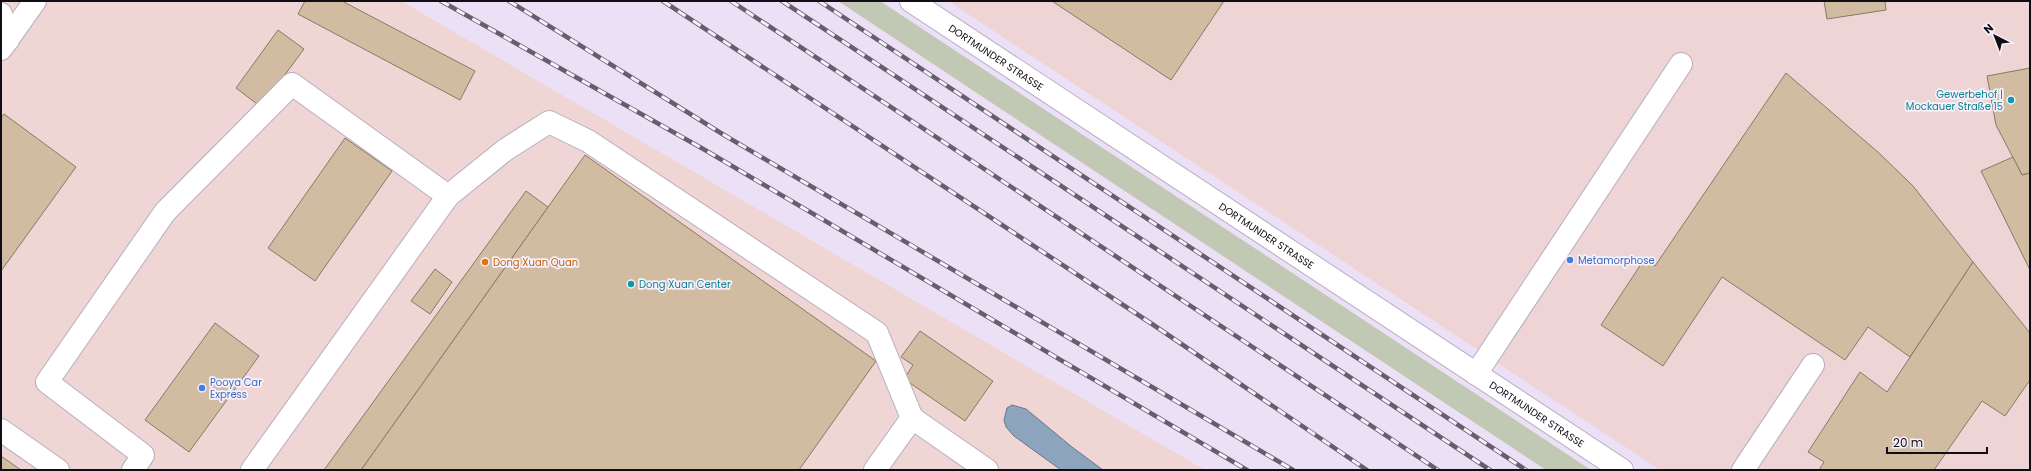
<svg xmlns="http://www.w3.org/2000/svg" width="2031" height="471" viewBox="0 0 2031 471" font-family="Poppins,sans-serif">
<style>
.commercial{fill:#efd5d4}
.industrial{fill:#efd4d5}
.green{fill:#c1c8b3}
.water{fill:#8ca5bc;stroke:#67778a}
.building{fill:#d1bca1;stroke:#877966}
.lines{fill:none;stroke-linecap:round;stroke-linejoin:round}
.minor-casing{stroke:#b8adc2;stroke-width:24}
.minor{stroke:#fff;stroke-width:22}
.rail-casing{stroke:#655e6b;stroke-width:4.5}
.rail{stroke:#f7f0fd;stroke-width:3;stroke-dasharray:9;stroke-linecap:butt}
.culture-dot{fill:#0f9aa8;stroke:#f7f0fd;stroke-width:1.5}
.shop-dot{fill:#3f7fe0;stroke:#f7f0fd;stroke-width:1.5}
.food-dot{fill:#e8710a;stroke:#f7f0fd;stroke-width:1.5}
.labels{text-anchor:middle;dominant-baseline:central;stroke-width:3.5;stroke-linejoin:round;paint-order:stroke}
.street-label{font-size:10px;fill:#110d14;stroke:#f7f0fd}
.culture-label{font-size:10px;fill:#0d838f;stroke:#f7f0fd;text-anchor:end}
.shop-label{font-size:10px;fill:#366cbe;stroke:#f7f0fd;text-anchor:start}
.food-label{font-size:10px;fill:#c56008;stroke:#f7f0fd;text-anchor:start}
</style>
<rect width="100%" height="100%" fill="#ece0f7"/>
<path class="commercial" d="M1 1H401L1205 470H1Z"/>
<path class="industrial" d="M948 1H2030V470H1660Z"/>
<path class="green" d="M838 1H880L1591 470H1546Z"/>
<path class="water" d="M1012 405 1026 409 1072 447 1103 470H1061L1014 436 1006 427 1004 420 1007 408Z"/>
<g class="building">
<path d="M305 1H342L475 71 460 100 298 14Z"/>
<path d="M1052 1H1224L1171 80Z"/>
<path d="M1824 1H1885L1886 10 1827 19Z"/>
<path d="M278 30 304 49 261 107 236 88Z"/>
<path d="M2030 68V173L2022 175 1996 125 1987 76Z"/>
<path d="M1786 73 1879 153 1913 186 1973 262 1910 357 1868 327 1845 360 1722 277 1663 366 1601 325 1645 258 1655 266Z"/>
<path d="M4 114 76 167 1 271V118Z"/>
<path d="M345 138 392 171 315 281 268 248Z"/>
<path d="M585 155 876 361 799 470H361Z"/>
<path d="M2013 157 2022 175 2030 173V270L1981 171Z"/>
<path d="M526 191 548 207 361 470H324Z"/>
<path d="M1973 262 2030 333V380L2005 416 1982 401 1934 470H1819L1824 462 1808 452 1860 372 1887 392Z"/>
<path d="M435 269 452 282 430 314 411 301Z"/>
<path d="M215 323 259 356 189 452 145 420Z"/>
<path d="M920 331 993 381 965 421 904 379 913 365 901 357Z"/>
<path d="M1 456 21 470H1Z"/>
</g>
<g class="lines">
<g class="minor-casing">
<g id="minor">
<path id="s1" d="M911 1 1622 470"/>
<path d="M1 14 8 40"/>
<path d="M1 49 35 1"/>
<path d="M1476 374 1681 64"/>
<path d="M1 430 58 470"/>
<path d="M133 470 143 455 47 382 165 212 292 84 448 196"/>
<path d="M252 470 448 196 505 150 549 122 588 141 877 333 912 418"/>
<path d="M875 470 912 418 987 470"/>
<path d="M1743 470 1813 365"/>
</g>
</g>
<use href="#minor" class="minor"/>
<g class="rail-casing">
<g id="rail">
<path d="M441 1 705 150 1247 470"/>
<path d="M509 1 724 135 1293 470"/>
<path d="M663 1 1155 326 1367 470"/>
<path d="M731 1 1438 470"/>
<path d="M782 1 1490 470"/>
<path d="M819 1 1526 470"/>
</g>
</g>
<use href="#rail" class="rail"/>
</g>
<g class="culture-dot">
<circle cx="2011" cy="100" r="4"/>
<circle cx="631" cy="284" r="4"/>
</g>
<g class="shop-dot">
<circle cx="1570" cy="260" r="4"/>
<circle cx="202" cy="388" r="4"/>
</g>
<circle class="food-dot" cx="485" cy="262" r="4"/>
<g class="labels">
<g class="street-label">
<text stroke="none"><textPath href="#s1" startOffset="102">DORTMUNDER STRASSE</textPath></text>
<text stroke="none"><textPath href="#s1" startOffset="426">DORTMUNDER STRASSE</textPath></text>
<text stroke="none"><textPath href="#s1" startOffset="750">DORTMUNDER STRASSE</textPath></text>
</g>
<g class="culture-label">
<text x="2003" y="94">Gewerbehof |<tspan x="2003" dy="12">Mockauer Straße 15</tspan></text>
<text x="639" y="284" text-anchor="start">Dong Xuan Center</text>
</g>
<g class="shop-label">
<text x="1578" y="260">Metamorphose</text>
<text x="210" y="382">Pooya Car<tspan x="210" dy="12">Express</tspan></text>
</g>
<g class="food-label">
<text x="493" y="262">Dong Xuan Quan</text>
</g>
</g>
<rect width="2031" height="471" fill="none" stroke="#110d14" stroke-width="4"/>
<g transform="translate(1995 36) rotate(318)" stroke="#f7f0fd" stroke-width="3" paint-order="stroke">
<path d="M0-3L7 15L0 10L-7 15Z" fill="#110d14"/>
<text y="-6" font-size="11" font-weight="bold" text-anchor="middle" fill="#110d14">N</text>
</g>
<path d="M1887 447v6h100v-6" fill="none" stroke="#110d14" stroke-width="2"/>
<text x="1893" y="447" font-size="12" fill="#110d14" stroke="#f7f0fd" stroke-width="3" paint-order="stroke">20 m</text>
</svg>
